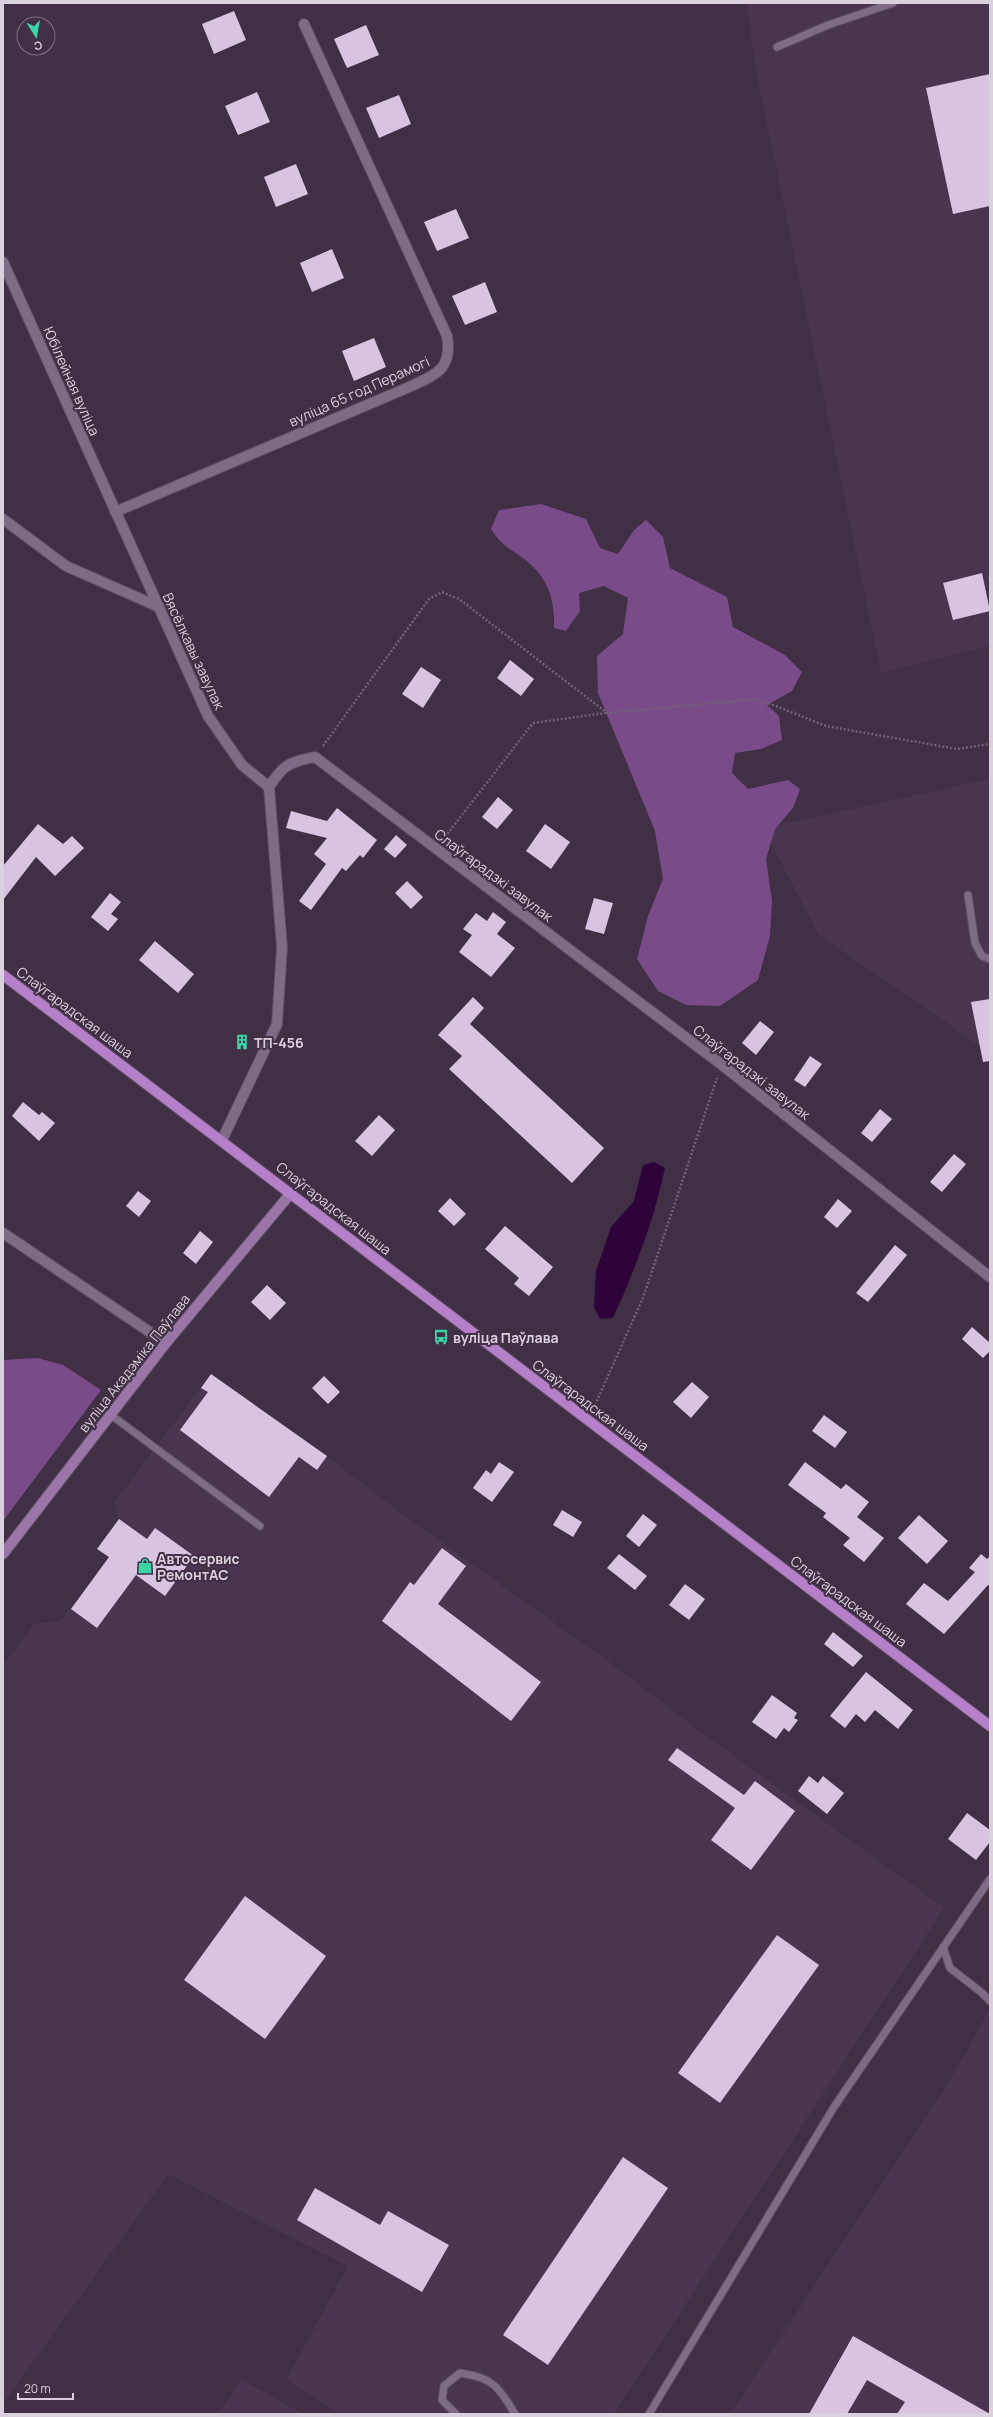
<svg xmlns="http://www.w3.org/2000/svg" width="993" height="2417" viewBox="0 0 993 2417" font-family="Manrope,sans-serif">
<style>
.built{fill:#4a3551}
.green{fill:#7a4b89}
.water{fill:#2e033a}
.building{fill:#d8c3e0}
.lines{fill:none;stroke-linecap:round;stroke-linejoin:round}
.service-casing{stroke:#5c4e61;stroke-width:9}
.minor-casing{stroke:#5c4e61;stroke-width:12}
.secondary-casing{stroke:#5c4e61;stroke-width:12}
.primary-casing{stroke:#5c4e61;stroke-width:12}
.path{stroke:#726276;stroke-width:2.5;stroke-dasharray:2 2;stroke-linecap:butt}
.service{stroke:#7e6b85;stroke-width:7}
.minor{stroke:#7e6b85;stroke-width:10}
.secondary{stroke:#9a75a7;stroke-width:10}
.primary{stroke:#b67fc9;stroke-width:10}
.labels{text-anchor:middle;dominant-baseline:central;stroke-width:4;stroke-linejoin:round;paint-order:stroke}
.street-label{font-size:14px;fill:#dbd0de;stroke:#402f45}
.poi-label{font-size:14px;font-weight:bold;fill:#dbd0de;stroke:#402f45;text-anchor:start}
</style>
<rect width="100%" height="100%" fill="#402f45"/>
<g class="built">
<path d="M746 3H990V646L881 673 758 81Z"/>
<path d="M990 779V1053L819 935 763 828Z"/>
<path d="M211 1374 327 1456 398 1511 612 1664 697 1729 944 1908 614 2414H341L286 2380 348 2266 168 2174 3 2404V1666L35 1623 60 1621 109 1558 97 1549 119 1519 114 1503Z"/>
<path d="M990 2009V2414H730L953 2075Z"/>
<path d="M241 2379 303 2414H218Z"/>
</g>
<g class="green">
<path d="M541 504 586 519 600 548 618 554 634 530 646 520 663 537 670 568 727 597 733 627 785 655 802 672 792 691 767 705 779 716 782 740 761 749 735 753 732 773 748 789 788 780 800 789 793 808 775 829 766 859 772 901 770 936 758 980 720 1006 686 1005 658 991 637 959 648 916 663 879 655 831 598 693 597 656 623 634 628 598 604 586 579 593 580 611 566 631 554 628C555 601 549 580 528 562 511 548 504 549 491 529L499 510Z"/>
<path d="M38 1358 63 1365 101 1390 3 1521V1360Z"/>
</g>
<path class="water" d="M654 1162 665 1168C654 1220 635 1270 613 1318L600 1319 594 1307 596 1271 611 1227 634 1201 643 1165Z"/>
<g class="building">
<path d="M234 11 246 40 214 54 202 24Z"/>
<path d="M366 25 379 55 347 68 334 39Z"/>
<path d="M990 74V206L953 214 926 88Z"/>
<path d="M257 92 270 122 238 135 225 106Z"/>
<path d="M399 95 411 124 379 138 366 108Z"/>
<path d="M296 164 308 194 276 207 264 177Z"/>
<path d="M456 209 469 238 437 251 424 222Z"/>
<path d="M332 249 344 278 312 292 300 263Z"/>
<path d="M485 282 497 312 465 325 452 296Z"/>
<path d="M374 338 386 367 354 381 342 351Z"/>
<path d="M982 573 990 611 953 620 943 583Z"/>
<path d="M510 660 534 679 521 696 497 678Z"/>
<path d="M421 667 441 680 423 708 402 694Z"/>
<path d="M498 797 513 810 497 829 482 817Z"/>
<path d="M337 808 377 840 363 858 360 855 346 871 342 868 311 910 299 901 326 864 314 854 327 838 286 828 291 811 327 821Z"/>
<path d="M38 824 63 844 72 836 84 848 55 876 36 857 3 900V866Z"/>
<path d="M545 824 570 842 551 869 526 851Z"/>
<path d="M396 835 407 845 395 858 384 849Z"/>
<path d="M407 881 423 897 411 909 395 893Z"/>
<path d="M110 893 121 902 111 914 118 919 108 931 91 917Z"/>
<path d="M594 898 613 903 604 934 585 929Z"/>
<path d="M493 912 506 922 497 934 515 948 491 977 459 952 472 935 463 929 476 913 487 921Z"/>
<path d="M155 941 194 974 178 993 139 960Z"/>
<path d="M473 997 484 1008 470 1024 604 1148 572 1183 449 1069 462 1056 438 1035Z"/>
<path d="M990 999V1061L983 1062 971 1002Z"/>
<path d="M760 1021 774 1032 756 1055 742 1043Z"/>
<path d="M810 1056 822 1064 805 1087 794 1080Z"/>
<path d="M23 1102 39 1115 42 1112 55 1123 39 1141 12 1116Z"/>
<path d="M880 1109 892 1119 872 1142 861 1133Z"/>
<path d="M379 1115 395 1130 372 1156 355 1141Z"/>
<path d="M954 1154 966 1164 942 1192 930 1182Z"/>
<path d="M138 1191 151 1201 139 1217 126 1206Z"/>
<path d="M450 1198 466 1214 454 1226 438 1211Z"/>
<path d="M838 1199 852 1211 837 1228 824 1217Z"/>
<path d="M505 1226 553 1267 529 1296 514 1284 519 1278 485 1249Z"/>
<path d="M200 1231 213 1242 196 1264 183 1253Z"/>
<path d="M895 1245 907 1255 868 1302 856 1293Z"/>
<path d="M267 1285 286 1303 270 1320 251 1302Z"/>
<path d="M972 1327 990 1343V1351L983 1358 962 1339Z"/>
<path d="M211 1374 327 1456 317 1470 299 1457 269 1497 180 1430 208 1392 201 1388Z"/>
<path d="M324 1376 340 1392 328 1404 312 1388Z"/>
<path d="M692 1382 709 1397 691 1418 673 1402Z"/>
<path d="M824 1415 847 1432 835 1448 812 1431Z"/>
<path d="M499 1462 514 1472 492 1502 473 1488 486 1470 491 1474Z"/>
<path d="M805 1462 841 1489 846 1484 869 1502 857 1517 884 1538 864 1562 843 1545 850 1538 823 1517 826 1513 788 1485Z"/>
<path d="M562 1510 582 1522 573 1537 553 1525Z"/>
<path d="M643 1514 657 1525 639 1547 626 1536Z"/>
<path d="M919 1515 948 1541 927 1564 898 1538Z"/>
<path d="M119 1519 147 1539 155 1528 194 1556 165 1596 136 1575 97 1628 71 1609 109 1557 97 1549Z"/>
<path d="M442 1548 466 1566 438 1604 541 1682 511 1721 382 1621 410 1582 414 1585Z"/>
<path d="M619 1554 647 1576 635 1590 607 1568Z"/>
<path d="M981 1554 987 1559 990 1556V1586L988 1585 944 1634 906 1604 924 1583 948 1601 975 1572 969 1568Z"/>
<path d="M685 1584 705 1599 689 1620 669 1605Z"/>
<path d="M833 1632 863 1656 853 1667 824 1644Z"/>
<path d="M866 1672 913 1710 898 1729 875 1710 865 1722 856 1714 845 1728 830 1716Z"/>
<path d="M772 1695 797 1713 794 1718 798 1720 789 1732 784 1728 776 1739 752 1722Z"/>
<path d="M677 1748 744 1795 755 1781 795 1811 751 1870 711 1840 735 1808 668 1760Z"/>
<path d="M809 1776 818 1783 823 1776 844 1793 827 1814 798 1791Z"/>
<path d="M967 1813 990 1830V1842L976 1860 948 1839Z"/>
<path d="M245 1896 326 1956 265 2039 184 1980Z"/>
<path d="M777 1935 819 1965 720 2103 678 2073Z"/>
<path d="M623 2157 668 2188 548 2365 503 2335Z"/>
<path d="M315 2188 380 2225 388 2211 449 2245 422 2292 297 2220Z"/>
<path d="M853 2336 990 2414H897L905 2402 867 2380 847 2414H809Z"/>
</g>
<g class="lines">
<g class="service-casing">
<g id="service">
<path d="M777 47 828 25 893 3"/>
<path d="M968 895 975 943 982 956 990 959"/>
<path d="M111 1415 260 1526"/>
<path d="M943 1947 950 1968 981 1992 990 2001"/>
<path d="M456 2414 442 2400 444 2386 460 2373C492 2377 499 2387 515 2414"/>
<path d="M649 2414 834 2107 990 1879"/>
</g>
</g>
<g class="minor-casing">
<g id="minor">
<path d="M3 262 208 716 242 765 269 787"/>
<path d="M115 512 407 388C434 375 453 371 447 336L304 24"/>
<path d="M3 519 66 566 159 607"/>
<path d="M222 1140 277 1024 282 947 269 787C283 765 289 762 315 757L722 1065 990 1277"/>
<path d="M3 1233 166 1343"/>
</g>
</g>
<g class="secondary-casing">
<path id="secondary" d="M3 1554 166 1343 291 1193"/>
</g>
<g class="primary-casing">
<path id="primary" d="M3 975 990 1726"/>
</g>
<g class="path">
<path d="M323 746 429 599 442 592 459 599 607 713 758 699 826 726 957 749 990 744"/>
<path d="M445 837 533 723 606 713"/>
<path d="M595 1405 643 1298 717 1078"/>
</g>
<use href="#service" class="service"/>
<use href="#minor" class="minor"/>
<use href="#secondary" class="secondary"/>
<use href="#primary" class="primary"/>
</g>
<defs>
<g id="building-bare" transform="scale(1.2)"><path d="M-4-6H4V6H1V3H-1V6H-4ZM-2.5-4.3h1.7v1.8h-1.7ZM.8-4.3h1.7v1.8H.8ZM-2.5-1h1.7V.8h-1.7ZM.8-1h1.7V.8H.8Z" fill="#3ad4a5" stroke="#402f45" stroke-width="2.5" paint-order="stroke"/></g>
<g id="bus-bare" transform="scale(1.2)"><path d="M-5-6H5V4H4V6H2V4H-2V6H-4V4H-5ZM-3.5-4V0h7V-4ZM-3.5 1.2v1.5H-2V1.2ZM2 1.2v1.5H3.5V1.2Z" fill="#3ad4a5" stroke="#402f45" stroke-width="2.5" paint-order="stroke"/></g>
<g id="shop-bare" transform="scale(1.2)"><path d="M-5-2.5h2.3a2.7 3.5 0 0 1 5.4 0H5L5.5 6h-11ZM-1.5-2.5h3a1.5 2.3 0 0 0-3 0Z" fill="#3ad4a5" stroke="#402f45" stroke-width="2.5" paint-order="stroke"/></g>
</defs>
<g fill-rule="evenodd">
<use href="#building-bare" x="242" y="1042"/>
<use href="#bus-bare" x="441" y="1337"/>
<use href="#shop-bare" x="145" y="1566"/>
</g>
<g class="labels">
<g class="street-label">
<text transform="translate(72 381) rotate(66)">Юбілейная вуліца</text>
<text transform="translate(359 391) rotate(-24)">вуліца 65 год Перамогі</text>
<text transform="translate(194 651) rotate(65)">Вясёлкавы завулак</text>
<text transform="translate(494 875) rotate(37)">Слаўгарадзкі завулак</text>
<text transform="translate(75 1012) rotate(37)">Слаўгарадская шаша</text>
<text transform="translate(752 1072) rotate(38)">Слаўгарадзкі завулак</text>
<text transform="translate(334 1208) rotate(38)">Слаўгарадская шаша</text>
<text transform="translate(134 1363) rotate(-52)">вуліца Акадэміка Паўлава</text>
<text transform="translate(591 1405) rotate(37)">Слаўгарадская шаша</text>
<text transform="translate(849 1601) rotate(37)">Слаўгарадская шаша</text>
</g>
<g class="poi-label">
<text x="254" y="1042">ТП-456</text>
<text x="453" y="1337">вуліца Паўлава</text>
<text x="157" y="1558">Автосервис<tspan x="157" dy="16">РемонтАС</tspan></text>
</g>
</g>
<rect width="993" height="2417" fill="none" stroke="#dbd0de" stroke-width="8"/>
<g transform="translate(36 36) rotate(169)"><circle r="19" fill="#402f45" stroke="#7e6f82"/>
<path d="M0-3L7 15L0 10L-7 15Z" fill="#3ad4a5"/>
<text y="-6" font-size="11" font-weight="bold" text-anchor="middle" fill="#dbd0de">С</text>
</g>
<path d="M18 2393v6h55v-6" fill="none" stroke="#dbd0de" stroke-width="2"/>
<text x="24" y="2393" font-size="12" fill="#dbd0de" stroke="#402f45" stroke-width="3" paint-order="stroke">20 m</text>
</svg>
